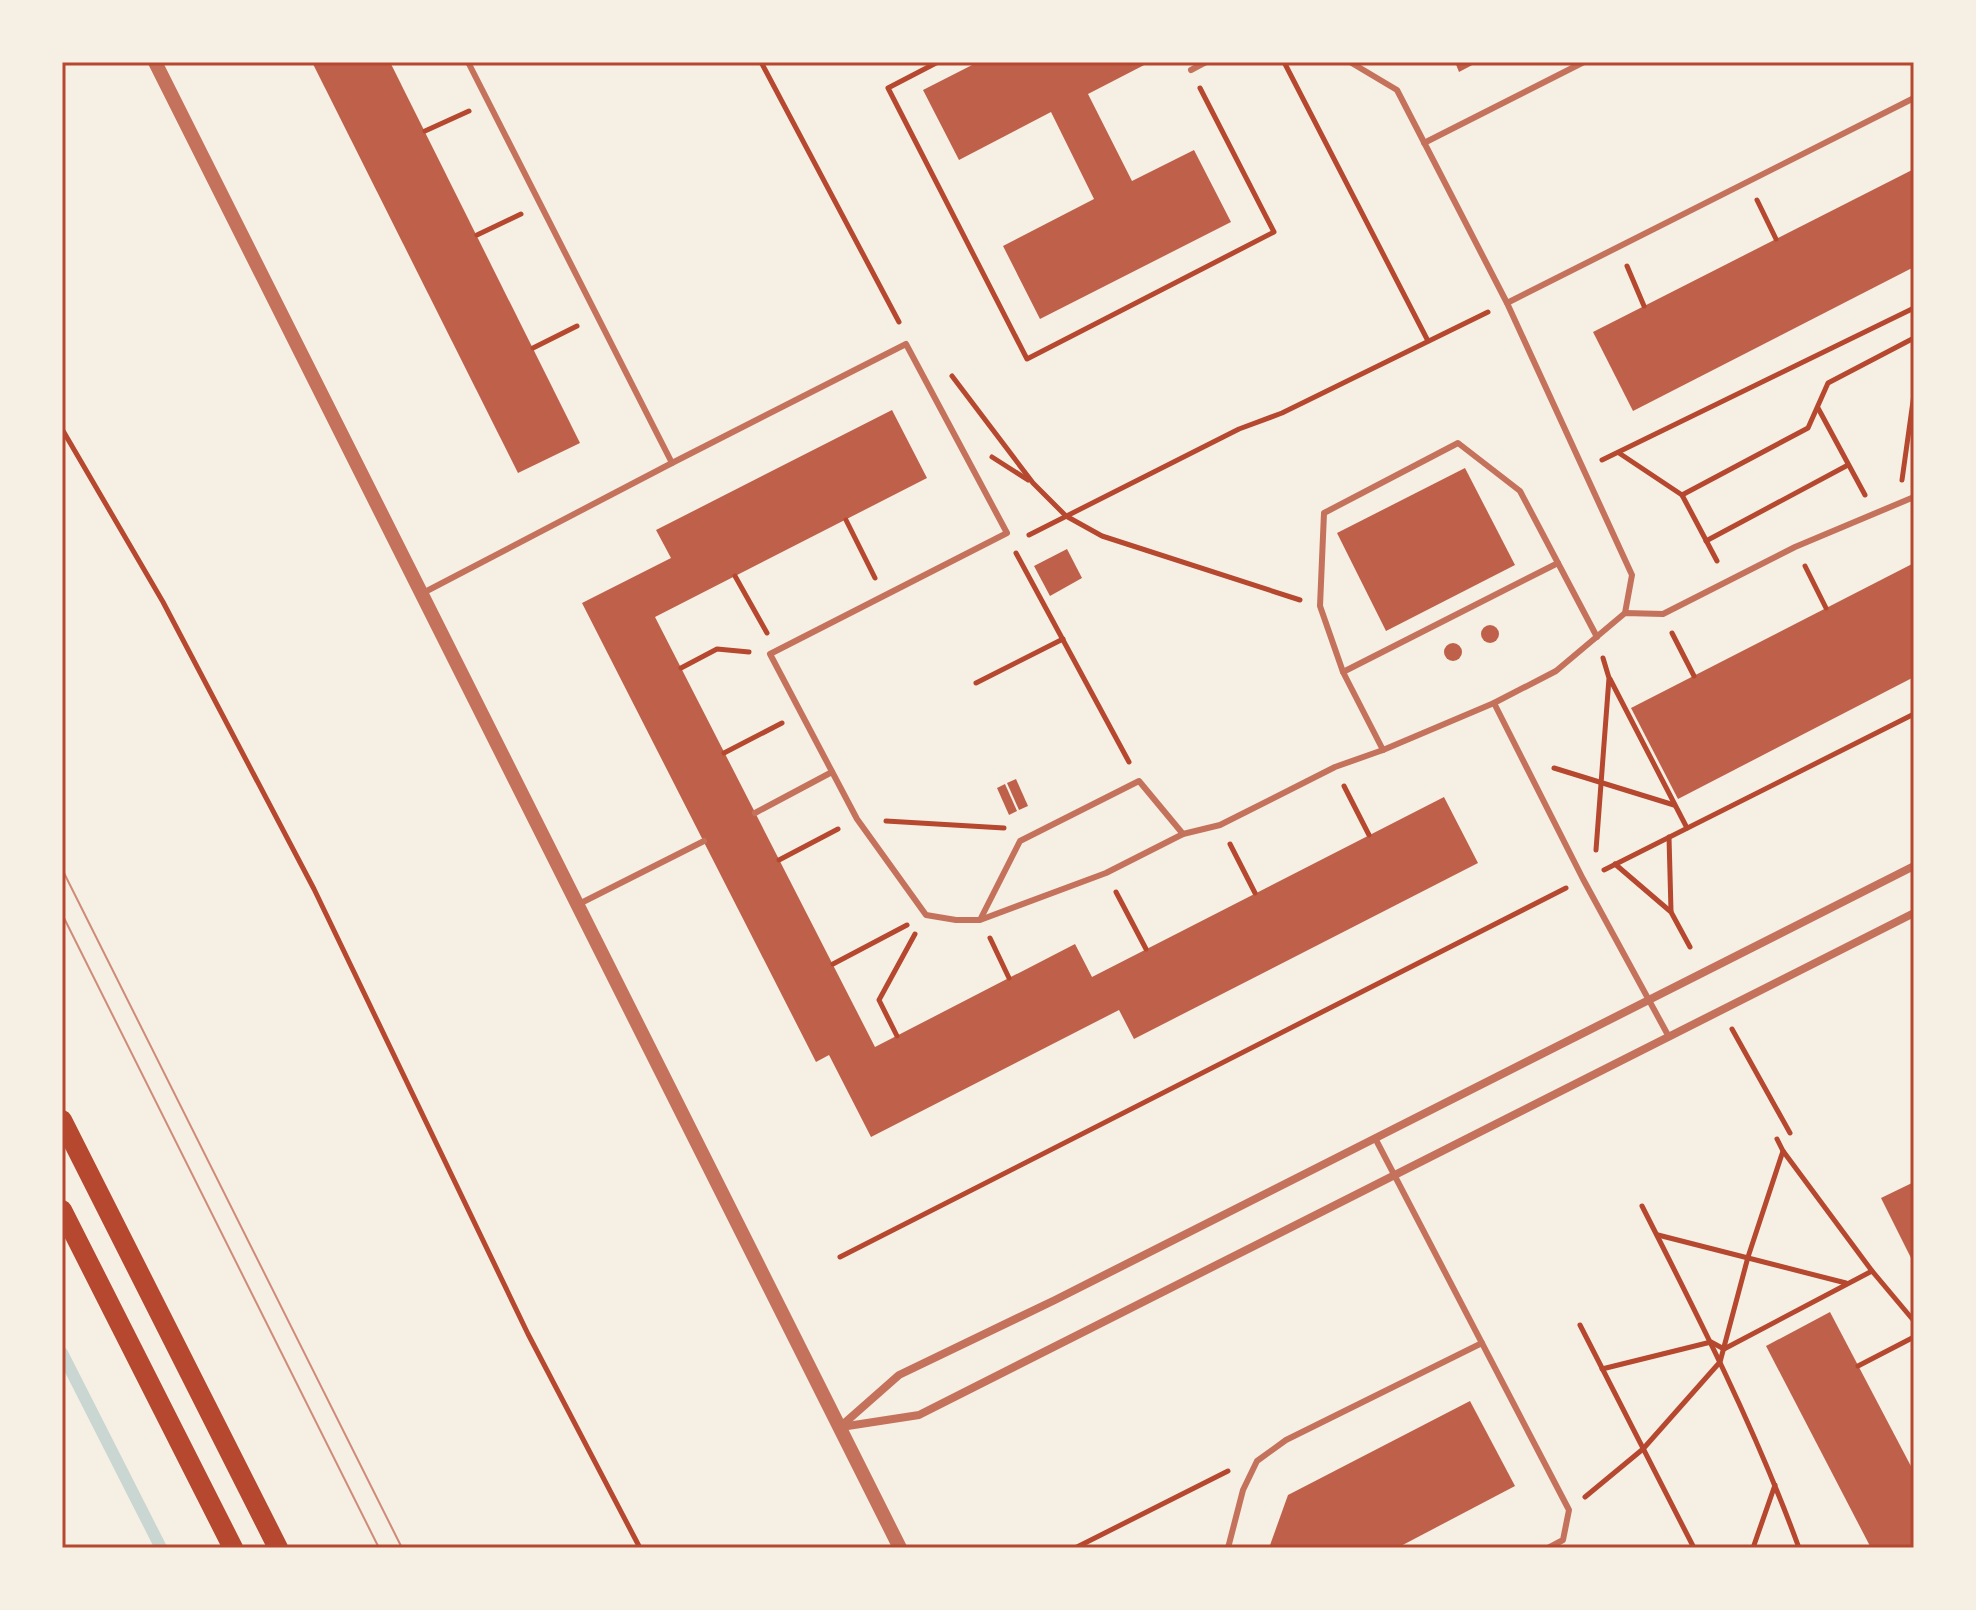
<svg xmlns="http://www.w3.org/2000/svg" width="1976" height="1610" viewBox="0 0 1976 1610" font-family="'IBM Plex Serif',serif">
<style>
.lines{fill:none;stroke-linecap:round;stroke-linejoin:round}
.stream{stroke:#c9d6d2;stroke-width:12}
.building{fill:#bf614a}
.path{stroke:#b5482f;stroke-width:5}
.service{stroke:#c5725c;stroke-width:6}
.minor{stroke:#c5725c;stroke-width:8}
.tertiary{stroke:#c5725c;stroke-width:14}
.primary{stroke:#b5482f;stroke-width:20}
.tram{stroke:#cf8b77;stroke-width:2}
.neatline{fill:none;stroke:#b5482f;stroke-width:3}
</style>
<rect width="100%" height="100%" fill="#f6efe4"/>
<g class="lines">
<path class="stream" d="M62 1353 161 1548"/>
</g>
<g class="building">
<path d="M312 62H390L580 443 518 473Z"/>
<path d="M978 62H1150L1088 94 1132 181 1194 150 1231 222 1040 319 1003 246 1094 199 1051 112 959 160 923 90Z"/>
<path d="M1455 62H1478L1459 72Z"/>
<path d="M1914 169V267L1633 411 1593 332Z"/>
<path d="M892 410 927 478 655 617 875 1047 1075 944 1092 977 1444 797 1478 863 1134 1039 1119 1010 871 1137 829 1055 816 1062 582 603 671 558 656 530Z"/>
<path d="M1465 468 1515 565 1386 631 1337 533Z"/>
<path d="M1067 549 1082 578 1050 596 1034 566Z"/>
<path d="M1914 563V677L1678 799 1631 708Z"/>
<circle cx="1490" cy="634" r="9"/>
<circle cx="1453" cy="652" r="9"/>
<path d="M1016 779 1028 806 1019 810 1007 783Z"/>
<path d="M1005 784 1017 811 1009 815 997 788Z"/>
<path d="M1914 1182V1264L1881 1198Z"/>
<path d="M1830 1312 1914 1472V1548H1871L1766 1346Z"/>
<path d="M1470 1401 1515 1486 1397 1548H1269L1288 1495Z"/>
</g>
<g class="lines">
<g class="path">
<path d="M761 62 899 322"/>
<path d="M938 62 888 88 1027 359 1274 232 1200 88"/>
<path d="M1284 62 1428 341"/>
<path d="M425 131 469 111"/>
<path d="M1757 200 1776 239"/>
<path d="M477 235 521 214"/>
<path d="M1627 266 1644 306"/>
<path d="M533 348 577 326"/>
<path d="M952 376 1033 483 1066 516 1102 536 1300 600"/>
<path d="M1818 408 1865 495"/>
<path d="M62 429 163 602 314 889 528 1334 640 1548"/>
<path d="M1619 453 1682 495 1717 561"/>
<path d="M992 457 1028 480"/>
<path d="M1602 460 1914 308"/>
<path d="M1902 480 1914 394"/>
<path d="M1682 495 1808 428 1828 383 1914 338"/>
<path d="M846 520 875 578"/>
<path d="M1029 535 1239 429 1282 413 1488 312"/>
<path d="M1706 541 1848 465"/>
<path d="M1016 553 1129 762"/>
<path d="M1805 566 1826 608"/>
<path d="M735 576 767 633"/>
<path d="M1672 633 1694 676"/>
<path d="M681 668 717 649 749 652"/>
<path d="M1610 679 1687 828"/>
<path d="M976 683 1063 639"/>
<path d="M724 753 782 723"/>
<path d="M1554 768 1674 805"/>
<path d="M1344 786 1369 835"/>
<path d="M886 821 1004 828"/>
<path d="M1669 837 1671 911"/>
<path d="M1230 844 1255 893"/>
<path d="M1596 850 1609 678 1603 658"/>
<path d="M779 860 838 829"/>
<path d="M1615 864 1671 912 1690 947"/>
<path d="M1604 870 1914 714"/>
<path d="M1116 892 1146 949"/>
<path d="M990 938 1009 978"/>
<path d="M833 964 907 925"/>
<path d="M1732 1029 1790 1133"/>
<path d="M897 1036 879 1000 915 934"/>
<path d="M1777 1139 1783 1151 1872 1271 1914 1321"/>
<path d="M1642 1206C1699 1318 1756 1430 1799 1548"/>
<path d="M1658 1235 1846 1283"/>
<path d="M840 1257 1566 888"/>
<path d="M1580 1325 1694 1548"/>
<path d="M1858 1366 1914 1337"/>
<path d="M1602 1369 1711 1342 1724 1349 1872 1271"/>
<path d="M1585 1497 1643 1449 1720 1362 1748 1257 1783 1151"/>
<path d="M1075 1548 1228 1471"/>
<path d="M1753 1548 1775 1485"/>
</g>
<g class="service">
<path d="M1350 62 1397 90 1507 303 1632 575 1625 613"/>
<path d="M1191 70 1206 62"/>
<path d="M1424 143 1584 62"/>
<path d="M1507 303 1914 98"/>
<path d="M672 463 906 344 1007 533 770 654 857 819 926 915 956 920H980L1106 873 1183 834 1220 825 1335 767 1383 750 1494 703 1556 671 1625 613 1663 614 1795 547 1914 497"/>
<path d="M421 594 672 463 468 62"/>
<path d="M1343 672 1558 563"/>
<path d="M1494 703 1583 879 1669 1037"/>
<path d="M1383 750 1343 672 1320 606 1324 513 1458 443 1520 491 1597 637"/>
<path d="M755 813 832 772"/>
<path d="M577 905 704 841"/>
<path d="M981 918 1020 841 1139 781 1183 834"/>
<path d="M1375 1138 1569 1510 1563 1540 1548 1548"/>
<path d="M1228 1548 1243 1490 1257 1461 1286 1440 1482 1343"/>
</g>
<g class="minor">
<path d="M840 1427 899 1375 1055 1300 1914 866"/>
<path d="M841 1427 919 1415 1914 913"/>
</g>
<path class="tertiary" d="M155 62 900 1548"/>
<g class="primary">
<path d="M62 1120 278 1548"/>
<path d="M62 1210 233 1548"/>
</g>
<g class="tram">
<path d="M62 869 402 1548"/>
<path d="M62 914 379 1548"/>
</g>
</g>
<rect width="1976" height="1610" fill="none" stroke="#f6efe4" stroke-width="128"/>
<rect x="64" y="64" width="1848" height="1482" class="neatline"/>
</svg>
